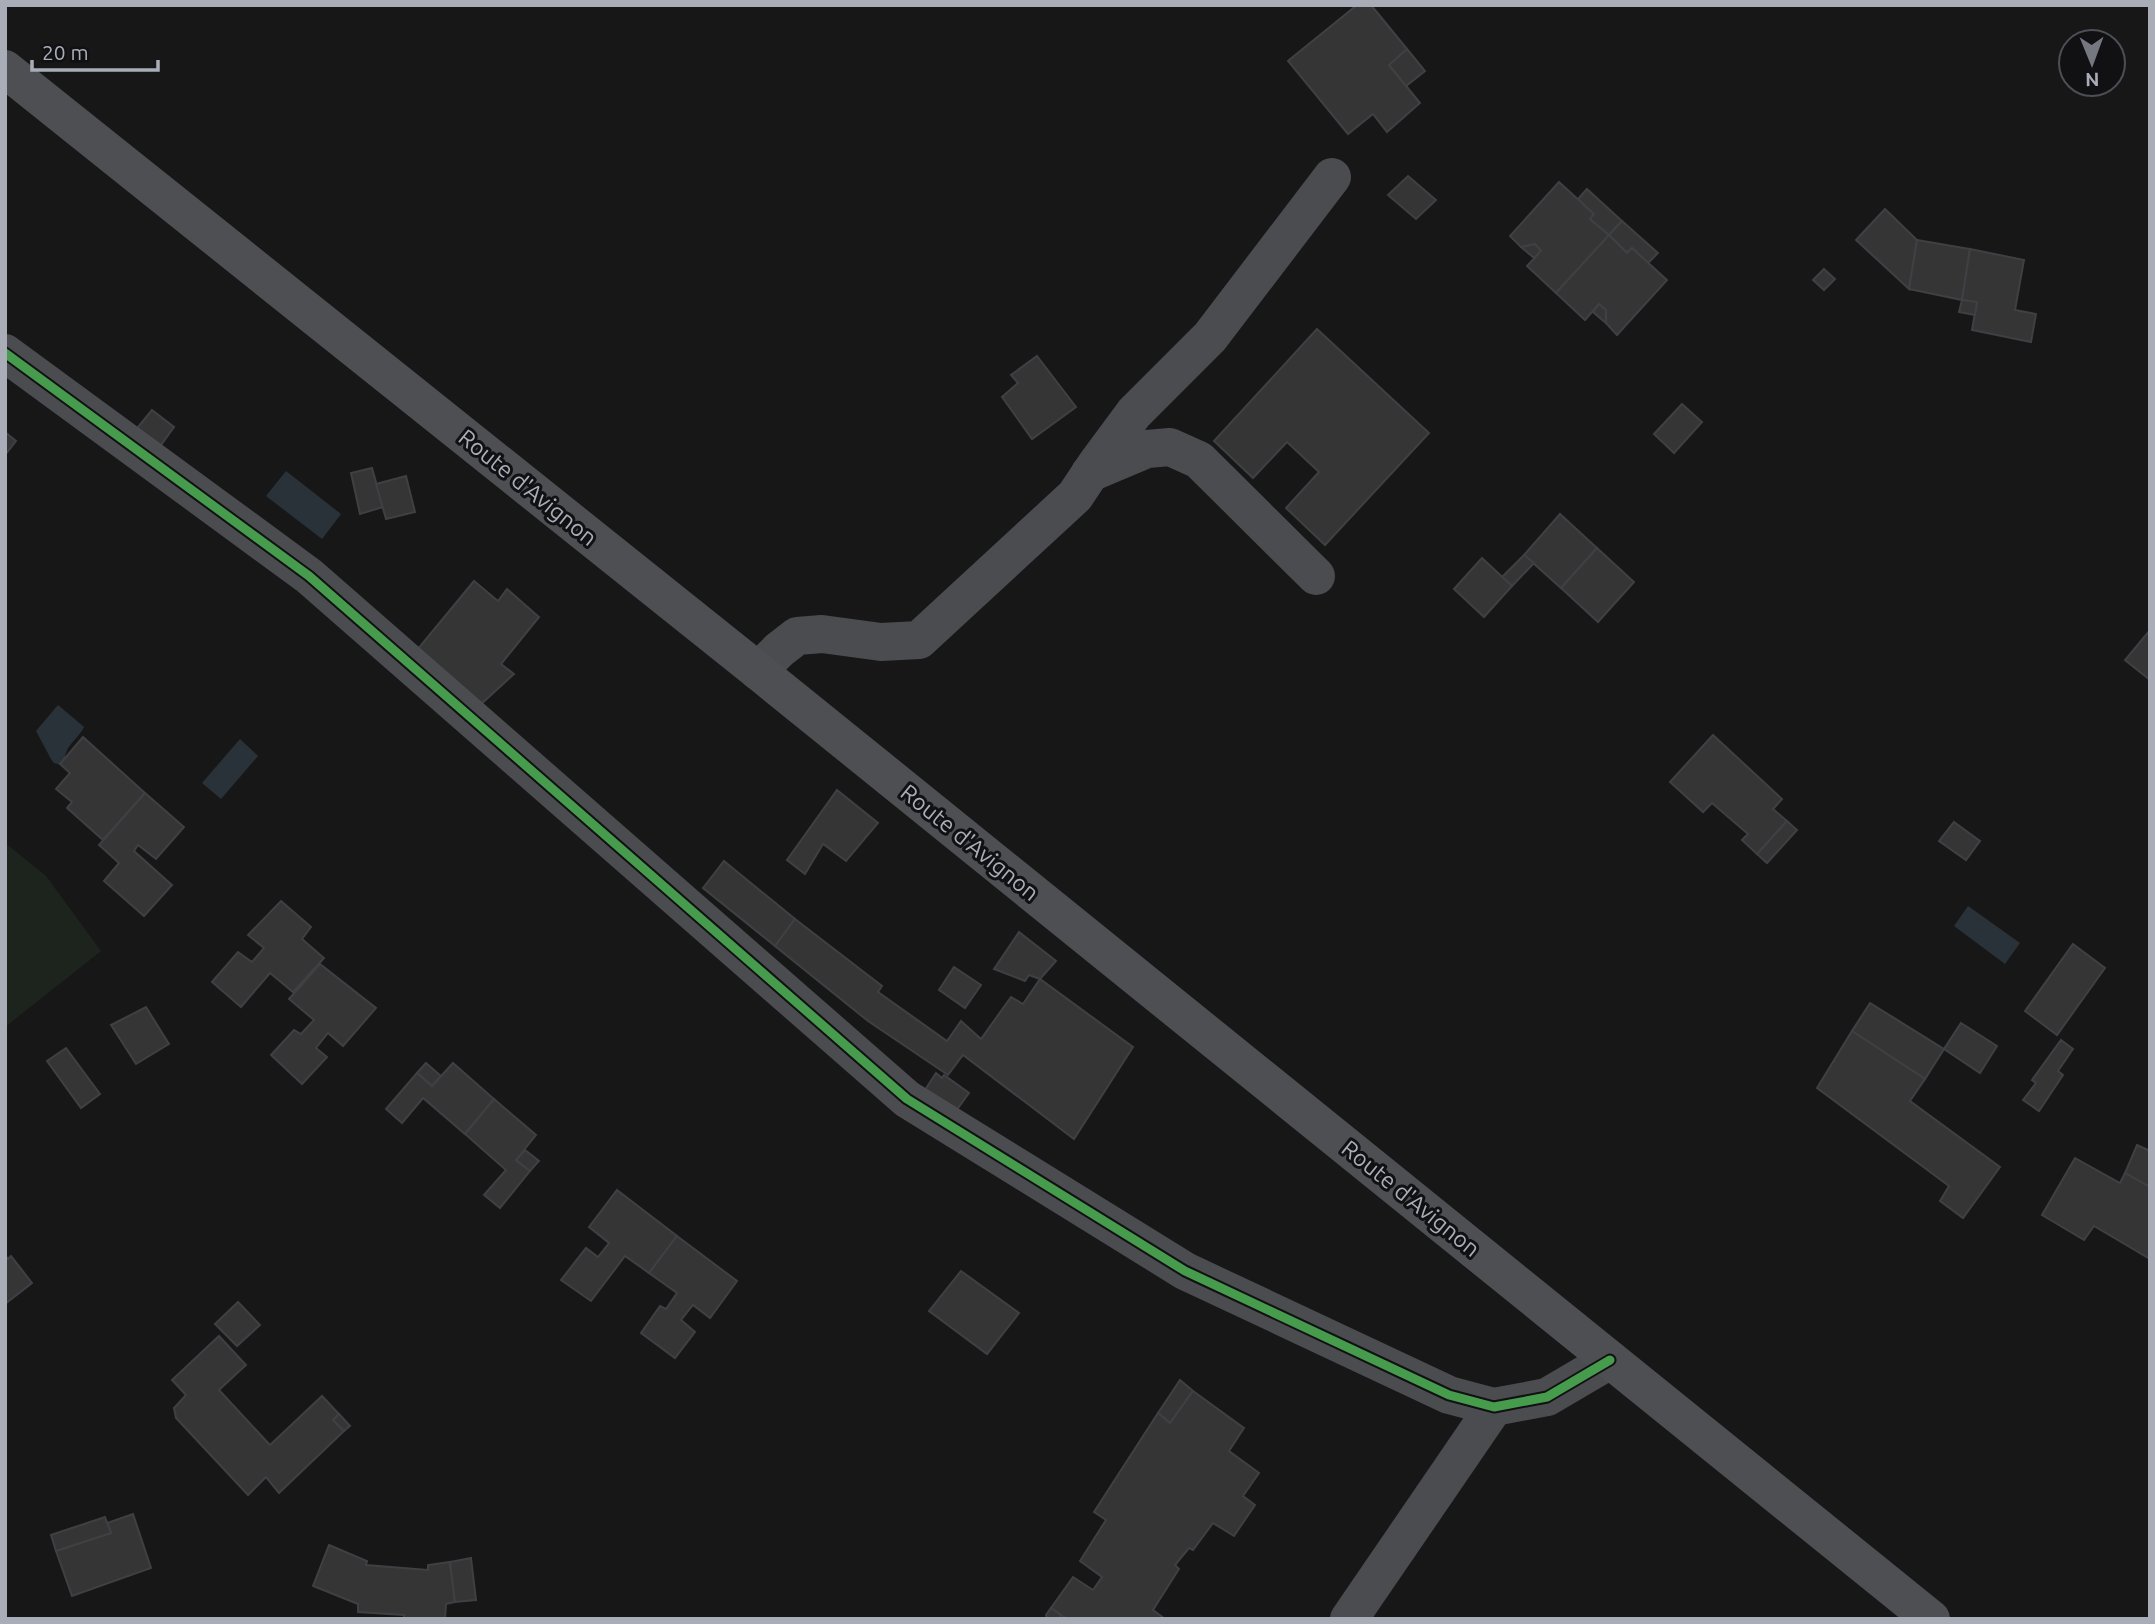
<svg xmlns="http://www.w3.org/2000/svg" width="2155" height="1624" viewBox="0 0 2155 1624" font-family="Ubuntu,sans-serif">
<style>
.green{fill:#1d241e}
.water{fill:#2a3239}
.building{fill:#353536;stroke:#3f4043;stroke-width:2}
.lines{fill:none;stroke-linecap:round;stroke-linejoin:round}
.minor{stroke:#4b4c50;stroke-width:38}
.major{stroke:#4d4f52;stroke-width:38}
.cycleway-casing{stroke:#111113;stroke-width:13}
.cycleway{stroke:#469c4c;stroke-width:9}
.labels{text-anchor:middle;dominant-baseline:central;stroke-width:6;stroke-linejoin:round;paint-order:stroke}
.street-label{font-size:23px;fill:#a8adb8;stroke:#111113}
</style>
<rect width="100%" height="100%" fill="#171717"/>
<path class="green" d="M5 843 46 876 101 951 5 1027Z"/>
<g class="water">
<path d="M286 471 341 514 322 539 266 496Z"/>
<path d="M58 705 84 727C76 742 66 743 64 763L61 765 54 763 51 759 36 731Z"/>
<path d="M240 739 258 756 221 799 202 783Z"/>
<path d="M1968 906 2020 943 2005 964 1954 926Z"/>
</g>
<g class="building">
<path d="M1357 5H1371L1407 49 1389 65 1420 103 1387 132 1373 114 1348 134 1288 61Z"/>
<path d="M1407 49 1425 71 1406 86 1389 65Z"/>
<path d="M1408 176 1436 200 1416 219 1388 195Z"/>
<path d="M1559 182 1594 214 1590 219 1609 235 1556 293 1527 266 1541 251 1535 244 1521 247 1510 236Z"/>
<path d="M1587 189 1622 221 1609 235 1590 219 1594 214 1578 199Z"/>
<path d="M1885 209 1917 240 1909 289 1856 240Z"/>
<path d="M1622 221 1658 253 1648 263 1632 248 1627 253 1609 235Z"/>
<path d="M1609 235 1627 253 1632 248 1667 280 1617 335 1606 323V310L1599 304 1585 320 1556 293Z"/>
<path d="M1917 240 1970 249 1962 300 1909 289Z"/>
<path d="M1535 244 1541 251 1534 258 1521 247Z"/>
<path d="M1970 249 2024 260 2015 310 2036 314 2031 342 1972 330 1977 302 1962 300Z"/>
<path d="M1824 269 1835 279 1824 290 1813 280Z"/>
<path d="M1962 300 1977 302 1975 315 1959 312Z"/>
<path d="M1599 304 1606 310V323L1593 312Z"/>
<path d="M1317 329 1429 433 1325 545 1286 508 1319 472 1287 442 1253 478 1214 441Z"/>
<path d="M1037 356 1076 407 1032 439 1002 397 1018 383 1011 375Z"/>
<path d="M1682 404 1702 422 1674 453 1654 434Z"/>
<path d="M152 410 174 427 156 452 133 433Z"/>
<path d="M5 432 16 441 5 455Z"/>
<path d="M372 468 383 507 360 514 351 473Z"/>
<path d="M406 476 415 512 386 519 376 484Z"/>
<path d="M1560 514 1597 548 1561 588 1524 555Z"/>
<path d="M1597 548 1634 582 1598 622 1561 588Z"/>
<path d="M1524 555 1534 563 1512 586 1502 577Z"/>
<path d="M1482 558 1512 586 1484 617 1454 589Z"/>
<path d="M474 581 498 601 507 589 539 617 501 664 514 674 478 707 412 656Z"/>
<path d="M2150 630V680L2125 660Z"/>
<path d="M1713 735 1782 799 1773 809 1787 821 1757 854 1742 840 1748 834 1712 803 1703 812 1670 782Z"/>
<path d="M83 737 145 793 103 840 67 808 72 802 56 789 70 773 60 764Z"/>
<path d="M837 790 878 823 846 861 823 844 805 874 787 860Z"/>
<path d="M145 793 184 827 156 859 138 845 134 851 172 885 144 916 104 881 119 863 99 845Z"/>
<path d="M1787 821 1797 830 1767 863 1757 854Z"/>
<path d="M1954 822 1980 841 1966 860 1939 841Z"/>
<path d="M724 861 795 919 775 946 703 888Z"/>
<path d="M281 901 311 927 302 939 324 958 293 992 270 973 241 1007 212 982 238 952 252 962 264 948 248 935Z"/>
<path d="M795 919 882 986 878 992 947 1041 961 1021 981 1039 1011 997 1023 1004 1040 979 1133 1047 1074 1139 963 1055 948 1075 868 1021 775 946Z"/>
<path d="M1019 932 1056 961 1040 979 1029 975 1025 981 994 969Z"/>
<path d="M2073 944 2105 968 2057 1035 2025 1011Z"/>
<path d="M320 964 376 1008 343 1046 328 1033 316 1048 327 1057 302 1084 271 1055 294 1030 301 1034 314 1020 289 999Z"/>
<path d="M954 967 981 985 965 1008 939 990Z"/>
<path d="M1870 1003 1944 1049 1925 1079 1852 1031Z"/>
<path d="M146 1007 169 1044 136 1064 111 1025Z"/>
<path d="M1961 1023 1997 1046 1980 1073 1944 1049Z"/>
<path d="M1852 1031 1925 1079 1910 1101 2000 1167 1963 1218 1940 1201 1949 1186 1817 1088Z"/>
<path d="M2061 1040 2073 1049 2058 1071 2063 1075 2039 1111 2023 1100 2036 1083 2032 1080Z"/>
<path d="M66 1048 100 1094 81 1108 47 1061Z"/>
<path d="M426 1063 441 1076 432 1086 417 1073Z"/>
<path d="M453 1063 494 1099 465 1134 423 1098 402 1123 386 1109 417 1073 432 1086Z"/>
<path d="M936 1073 942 1078 944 1075 969 1093 956 1111 925 1090Z"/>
<path d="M494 1099 536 1135 516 1160 530 1171 500 1208 484 1195 506 1170 465 1134Z"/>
<path d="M2137 1145 2150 1151 2149 1187 2125 1173Z"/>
<path d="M525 1150 539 1161 530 1171 516 1160Z"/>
<path d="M2075 1158 2120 1183 2125 1173 2150 1187V1259L2094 1226 2084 1240 2042 1215Z"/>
<path d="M617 1190 677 1236 649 1273 625 1256 591 1301 561 1280 586 1248 598 1257 609 1243 589 1227Z"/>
<path d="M677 1236 737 1281 710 1318 693 1305 681 1320 695 1332 675 1358 641 1333 660 1306 666 1309 677 1293 649 1273Z"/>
<path d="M5 1255 8 1259 11 1256 32 1283 5 1304Z"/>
<path d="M961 1271 1019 1313 987 1354 929 1311Z"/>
<path d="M238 1302 260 1325 237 1346 215 1324Z"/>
<path d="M219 1336 246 1365 219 1390 270 1445 322 1396 339 1414 333 1420 344 1431 279 1493 266 1477 248 1495 176 1418 174 1408 186 1395 172 1380Z"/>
<path d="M1180 1380 1193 1391 1170 1423 1158 1413Z"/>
<path d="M1193 1391 1244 1428 1229 1451 1259 1473 1243 1496 1255 1505 1234 1536 1213 1523 1193 1550 1189 1548 1175 1565 1179 1569 1153 1610 1165 1619H1067L1051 1608 1073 1577 1093 1590 1102 1577 1080 1561 1106 1520 1094 1512 1158 1413 1170 1423Z"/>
<path d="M339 1414 350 1426 344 1431 333 1420Z"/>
<path d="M133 1514 151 1568 72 1596 56 1551 111 1533 107 1523Z"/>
<path d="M105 1517 111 1533 56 1551 51 1535Z"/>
<path d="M329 1545 367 1561 366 1565 428 1570V1565L450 1562 455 1602 446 1604 445 1619H404V1615L358 1612V1604L313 1586Z"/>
<path d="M471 1558 476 1600 455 1602 450 1562Z"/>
<path d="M1051 1608 1061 1615 1059 1619H1047L1046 1615Z"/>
</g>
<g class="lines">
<g class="minor">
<path d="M5 353 309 576 907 1099 1185 1271 1449 1395 1494 1407 1547 1397 1610 1360"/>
<path d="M1090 473 1147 449 1170 447 1199 460 1316 576"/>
<path d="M758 671 779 650 797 636 822 634 881 642 919 640 1075 496 1097 463 1134 413 1210 337 1332 177"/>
<path d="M1349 1619 1494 1407"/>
</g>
<path class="major" d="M5 69 758 671 1931 1619"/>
<g class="cycleway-casing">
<path id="cycleway" d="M5 353 309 576 907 1099 1185 1271 1449 1395 1494 1407 1547 1397 1610 1360"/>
</g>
<use href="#cycleway" class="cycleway"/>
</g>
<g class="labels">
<g class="street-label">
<text transform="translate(528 487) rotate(39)">Route d'Avignon</text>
<text transform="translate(970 842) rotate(39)">Route d'Avignon</text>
<text transform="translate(1411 1198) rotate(39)">Route d'Avignon</text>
</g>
</g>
<rect width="2155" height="1624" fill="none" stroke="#a8adb8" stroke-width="14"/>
<g transform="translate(2092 63) rotate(179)"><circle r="33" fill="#111113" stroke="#4d4f55" stroke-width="2"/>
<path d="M0-5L12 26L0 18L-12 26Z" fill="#757880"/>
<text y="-10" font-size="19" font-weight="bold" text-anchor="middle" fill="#a8adb8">N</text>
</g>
<path d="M32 60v10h126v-10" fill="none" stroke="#a8adb8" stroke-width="3.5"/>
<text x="42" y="60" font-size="21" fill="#a8adb8" stroke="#111113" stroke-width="5" paint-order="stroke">20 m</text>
</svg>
